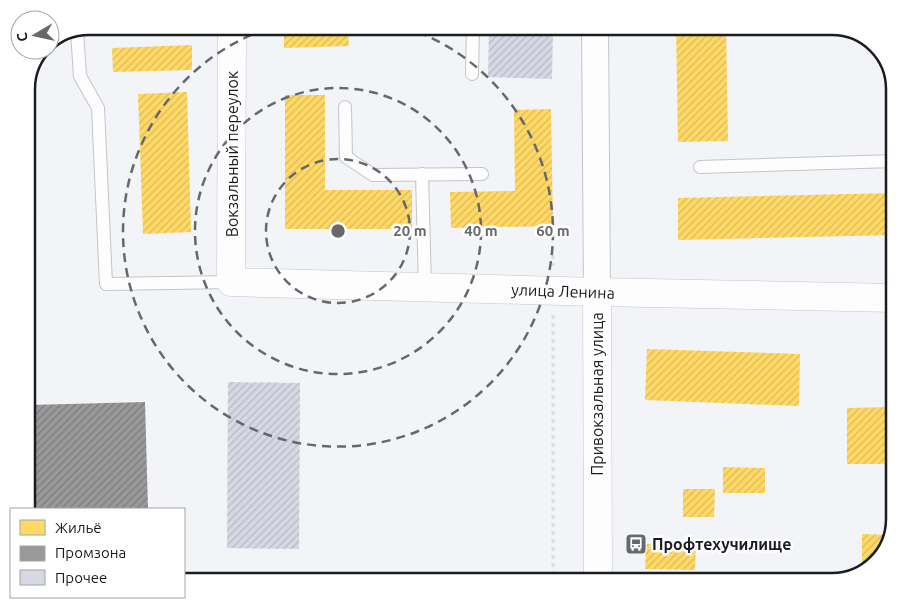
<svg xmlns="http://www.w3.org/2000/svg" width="921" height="608" viewBox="0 0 921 608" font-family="Ubuntu,sans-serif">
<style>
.homes{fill:url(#homes-hatch)}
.industry{fill:url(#industry-hatch)}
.building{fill:url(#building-hatch)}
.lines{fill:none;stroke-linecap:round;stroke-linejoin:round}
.service-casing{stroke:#c3c5c8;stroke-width:14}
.minor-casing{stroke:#c3c5c8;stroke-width:28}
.tertiary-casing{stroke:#c3c5c8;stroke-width:29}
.path{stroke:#dbdcde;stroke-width:3;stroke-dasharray:4 4;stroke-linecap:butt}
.service{stroke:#fdfdfe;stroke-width:12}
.minor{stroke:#fdfdfe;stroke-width:26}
.tertiary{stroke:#fdfdfe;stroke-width:28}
.ring{fill:none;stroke:#66686b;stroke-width:2.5;stroke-dasharray:9 6}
.labels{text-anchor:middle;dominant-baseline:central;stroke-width:5;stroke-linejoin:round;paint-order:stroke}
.street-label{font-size:16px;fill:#1b1c1f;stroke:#fff}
.poi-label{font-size:16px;font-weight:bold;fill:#1b1c1f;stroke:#fff;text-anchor:start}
.rim{fill:none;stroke:#1b1c1f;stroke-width:2.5}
.centre{fill:#66686b;stroke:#fff;stroke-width:2.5}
.ring-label{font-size:15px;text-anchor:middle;font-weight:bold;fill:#66686b;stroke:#fff;stroke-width:5;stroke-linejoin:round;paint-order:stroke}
</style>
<defs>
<pattern id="homes-hatch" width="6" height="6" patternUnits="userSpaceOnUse" patternTransform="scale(1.25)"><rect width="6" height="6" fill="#ffd966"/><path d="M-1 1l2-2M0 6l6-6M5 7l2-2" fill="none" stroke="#daba58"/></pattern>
<pattern id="industry-hatch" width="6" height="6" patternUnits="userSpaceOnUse" patternTransform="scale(1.25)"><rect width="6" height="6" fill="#999"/><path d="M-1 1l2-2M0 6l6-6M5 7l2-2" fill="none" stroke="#7c7c7c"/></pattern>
<pattern id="building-hatch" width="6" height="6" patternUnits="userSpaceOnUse" patternTransform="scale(1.25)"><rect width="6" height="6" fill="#d7d8e5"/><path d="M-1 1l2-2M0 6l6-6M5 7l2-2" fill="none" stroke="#b8b9c4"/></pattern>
</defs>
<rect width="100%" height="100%" fill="#f2f4f8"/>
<g class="homes">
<path d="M284 26H348L349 46 284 48Z"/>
<path d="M676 26H726L728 141 678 142Z"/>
<path d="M192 45V70L113 72 112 48Z"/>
<path d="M187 92 191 232 143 234 138 94Z"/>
<path d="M285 95H325V190H412V229H285Z"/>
<path d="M551 109 553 226 451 228 450 192 515 191 514 110Z"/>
<path d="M895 193V235L678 240V198Z"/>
<path d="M647 349 800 354 799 406 645 400Z"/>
<path d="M895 407V464H847V408Z"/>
<path d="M723 467 765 468V493H723Z"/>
<path d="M683 489H715L714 517H683Z"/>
<path d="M862 534 890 535 884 554 862 574Z"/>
<path d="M646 544 696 545 695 570 645 569Z"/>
</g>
<path class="industry" d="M145 402 148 509H32L30 405Z"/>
<g class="building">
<path d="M489 26H553L552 79 488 77Z"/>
<path d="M228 382 300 383 299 549 227 548Z"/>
</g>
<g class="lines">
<g class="service-casing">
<g id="service">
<path d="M77 31 80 76 98 108 106 284 231 282"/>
<path d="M472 74 473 26"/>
<path d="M345 107 346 157 373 175 482 174"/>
<path d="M700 167 895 161"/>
<path d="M422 174 425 287"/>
</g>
</g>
<g class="minor-casing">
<path id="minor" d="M595 26 597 292"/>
</g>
<g class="tertiary-casing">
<g id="tertiary">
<path d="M232 26 231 282 597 292 895 298"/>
<path d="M597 292 598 582"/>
</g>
</g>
<g class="path">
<path d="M553 255V266"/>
<path d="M553 315V582"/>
</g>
<use href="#service" class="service"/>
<use href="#minor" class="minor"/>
<use href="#tertiary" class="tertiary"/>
</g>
<g class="ring">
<circle cx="338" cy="231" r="72"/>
<circle cx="338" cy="231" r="143"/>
<path d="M404 27A215 215 0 1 1 272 27"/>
</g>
<defs>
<g id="bus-square" transform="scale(1.125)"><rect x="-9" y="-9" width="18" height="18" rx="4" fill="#66686b" stroke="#fff"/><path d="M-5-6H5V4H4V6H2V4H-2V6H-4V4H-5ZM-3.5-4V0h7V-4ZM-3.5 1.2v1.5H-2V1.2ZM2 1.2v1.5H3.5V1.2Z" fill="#fff"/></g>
</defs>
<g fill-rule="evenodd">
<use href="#bus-square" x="636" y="544"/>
</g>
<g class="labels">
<g class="street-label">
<text transform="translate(232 154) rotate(-90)">Вокзальный переулок</text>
<text transform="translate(563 291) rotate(2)">улица Ленина</text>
<text transform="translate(597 394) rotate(-90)">Привокзальная улица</text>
</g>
<g class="poi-label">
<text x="652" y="544">Профтехучилище</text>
</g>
</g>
<path d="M0 0H921V608H0ZM89 35H832A54 54 0 0 1 886 89V519A54 54 0 0 1 832 573H89A54 54 0 0 1 35 519V89A54 54 0 0 1 89 35Z" fill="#fff" fill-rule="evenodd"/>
<path class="rim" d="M89 35H832A54 54 0 0 1 886 89V519A54 54 0 0 1 832 573H89A54 54 0 0 1 35 519V89A54 54 0 0 1 89 35Z"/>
<circle cx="338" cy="231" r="8" class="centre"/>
<g class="ring-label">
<text x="410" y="236">20 m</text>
<text x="481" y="236">40 m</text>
<text x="553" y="236">60 m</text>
</g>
<rect x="10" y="508" width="175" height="90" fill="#ffffff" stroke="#a4a4a5"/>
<rect x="20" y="520" width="25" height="15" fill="#ffd966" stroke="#a4a4a5"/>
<text x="55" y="533" font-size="15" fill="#1b1c1f">Жильё</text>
<rect x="20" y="546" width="25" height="15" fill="#999999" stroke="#a4a4a5"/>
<text x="55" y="558" font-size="15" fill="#1b1c1f">Промзона</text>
<rect x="20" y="570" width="25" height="15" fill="#d7d8e5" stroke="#a4a4a5"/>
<text x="55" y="583" font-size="15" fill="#1b1c1f">Прочее</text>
<g transform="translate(35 35) rotate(261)"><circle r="24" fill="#ffffff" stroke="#a4a4a5"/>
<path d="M0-4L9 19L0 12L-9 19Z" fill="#66686b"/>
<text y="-8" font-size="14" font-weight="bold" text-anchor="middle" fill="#1b1c1f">С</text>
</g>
</svg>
